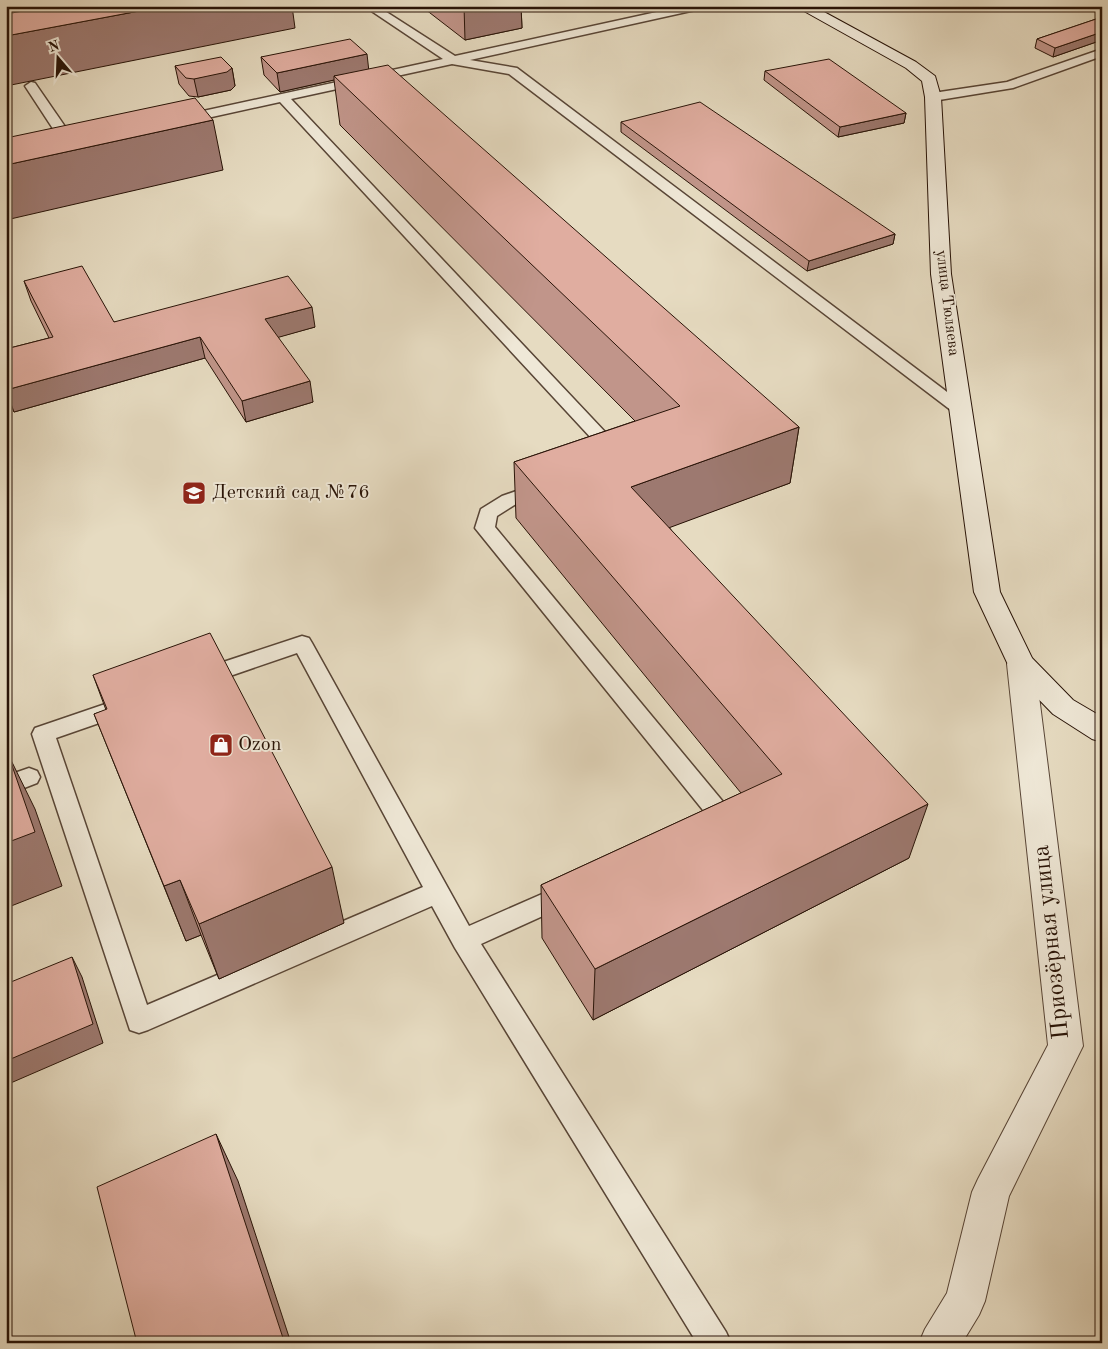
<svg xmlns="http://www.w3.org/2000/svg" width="1108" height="1349" viewBox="0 0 1108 1349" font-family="'Old Standard TT',serif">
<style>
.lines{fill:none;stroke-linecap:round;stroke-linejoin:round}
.lane-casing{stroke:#584536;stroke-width:3}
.street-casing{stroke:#584536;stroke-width:2}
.secondary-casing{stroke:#281307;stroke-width:2}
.lane{fill:#efe8d7;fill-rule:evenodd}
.street{fill:#efe8d7;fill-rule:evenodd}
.secondary{fill:#efe8d7;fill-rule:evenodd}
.wall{fill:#c1958a;stroke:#281307}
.shaded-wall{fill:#9d7970;stroke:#281307}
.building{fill:#e0ada0;stroke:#281307}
.labels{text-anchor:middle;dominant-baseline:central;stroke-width:4;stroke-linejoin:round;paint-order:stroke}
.far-street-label{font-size:16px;fill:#281307;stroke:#efe8d7}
.poi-label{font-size:20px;fill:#281307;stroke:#efe8d7;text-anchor:start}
.near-street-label{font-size:24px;fill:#281307;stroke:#efe8d7}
</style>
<rect width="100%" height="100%" fill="#e6dbc1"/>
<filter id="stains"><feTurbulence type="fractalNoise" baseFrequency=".004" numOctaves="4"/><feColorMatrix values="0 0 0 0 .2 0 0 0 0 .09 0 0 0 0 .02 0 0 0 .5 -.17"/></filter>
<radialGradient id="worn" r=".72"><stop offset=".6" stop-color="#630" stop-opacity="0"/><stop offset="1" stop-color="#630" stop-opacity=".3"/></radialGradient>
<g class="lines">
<g class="lane-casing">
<g id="lane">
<path d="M364 6H377L455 56 684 6H705L700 9 470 60 517 68 971 410 968 414 962 415 956 414 509 74 452 64 291 99 607 434 616 455C611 463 605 465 596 463L593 459 598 454 593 440 280 102 180 124 174 120 180 116 443 59Z"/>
<path d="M1102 49V56L1013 88 933 101 927 97 933 93 1007 82Z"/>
<path d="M31 82 35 83 77 144 75 147 70 148 63 144 25 86Z"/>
<path d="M542 482 549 484 551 488 549 492 516 504 497 516 495 527 734 815 738 822 734 829 720 835 712 832 708 825 711 820 475 528 481 509 502 496Z"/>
<path d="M302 636 309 638 312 643 469 926 558 887 567 884 576 887 579 894 576 901 481 944 726 1332 731 1343H697L455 948 432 906 148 1030 139 1033 130 1030 32 734 35 728 120 699 128 701 131 707 128 713 56 738 147 1005 423 887 297 653 201 686 193 684 190 678 193 672Z"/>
<path d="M29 768 37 771 40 777 37 783 6 795V776Z"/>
</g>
</g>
<g class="street-casing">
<path id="street" d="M1021 654 1031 657 1035 664 1083 1046 1009 1196 985 1301 979 1315 962 1343H919L925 1329 947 1293 972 1192 978 1179 1048 1045 1007 664 1011 657Z"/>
</g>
<g class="secondary-casing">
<path id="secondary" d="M795 6H813L916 62 935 76 941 97 951 274 1000 592 1032 658 1073 700 1102 717V742L1092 739 1053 714 1011 671 974 592 931 274 925 97 922 81 906 68Z"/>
</g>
<use href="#lane" class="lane"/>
<use href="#street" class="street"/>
<use href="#secondary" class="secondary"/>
</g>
<g class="wall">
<path d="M421 6H521L522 28 465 40Z"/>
<path d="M1102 17V40L1053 57 1035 48 1037 39Z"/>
<path d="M261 57 368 69 799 427 790 483 669 527 909 858 593 1020 542 938 541 885 741 793 516 518 514 462 635 421 340 125 334 80 280 92 264 75Z"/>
<path d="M175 66 232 68 235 86 231 90 198 97 189 96 179 84Z"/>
<path d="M765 71 906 113 904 123 838 137 764 80Z"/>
<path d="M621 122 895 234 893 244 807 271 621 132Z"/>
<path d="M24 281 114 322 315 327 278 337 313 402 246 422 205 358 14 412 6 394V349L49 338 31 301Z"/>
<path d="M93 675 344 923 219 979 201 935 186 941 94 714 106 710Z"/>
</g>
<g class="shaded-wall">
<path d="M166 6H292L295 28 6 86V36Z"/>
<path d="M464 6H521L522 28 465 40Z"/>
<path d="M1102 32V40L1053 57 1055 48Z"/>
<path d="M367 54 369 72 334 76V80L280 92 277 73Z"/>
<path d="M232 68 235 86 231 90 198 97 194 79Z"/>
<path d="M906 113 904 123 838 137 840 127Z"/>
<path d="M6 117 11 132 6 133Z"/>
<path d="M213 120 223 170 6 220V165Z"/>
<path d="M895 234 893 244 807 271 809 261Z"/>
<path d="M312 307 315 327 269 340 265 319Z"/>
<path d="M200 337 205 358 14 412 6 390Z"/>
<path d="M310 381 313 402 246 422 242 401Z"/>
<path d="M799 427 790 483 628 543 631 487Z"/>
<path d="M8 754 35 809 62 886 6 908V843Z"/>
<path d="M928 804 909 858 593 1020 595 969Z"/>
<path d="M332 867 344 923 219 979 199 924Z"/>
<path d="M180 880 201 935 186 941 164 886Z"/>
<path d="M72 957 82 977 103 1043 6 1085V1061Z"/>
<path d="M216 1134 238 1181 291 1343H282Z"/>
</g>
<g class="building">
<path d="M51 6H166L6 36V14Z"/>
<path d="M1102 17V32L1055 48 1037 39Z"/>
<path d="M350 39 367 54 277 73 261 57Z"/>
<path d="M221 57 232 68 227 72 194 79 186 78 175 66Z"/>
<path d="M829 59 906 113 840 127 765 71Z"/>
<path d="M388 65 799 427 631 487 928 804 595 969 541 885 782 774 514 462 680 406 334 76Z"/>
<path d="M195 98 213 120 6 165V138Z"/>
<path d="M700 102 895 234 809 261 621 122Z"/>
<path d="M82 266 114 322 288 276 312 307 265 319 310 381 242 401 200 337 6 390V349L53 337 24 281Z"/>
<path d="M210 633 332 867 199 924 180 880 164 886 94 714 107 709 93 675Z"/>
<path d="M8 754 35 832 6 843V755Z"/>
<path d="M72 957 93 1024 6 1061V984Z"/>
<path d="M216 1134 284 1341 282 1343H137L97 1187Z"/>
</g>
<defs>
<g id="school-square" transform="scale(1.25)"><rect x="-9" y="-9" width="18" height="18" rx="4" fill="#8f2418" stroke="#efe8d7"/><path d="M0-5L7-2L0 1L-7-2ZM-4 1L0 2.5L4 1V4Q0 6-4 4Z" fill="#fff"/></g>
<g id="shop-square" transform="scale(1.25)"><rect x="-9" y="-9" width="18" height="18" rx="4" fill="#8f2418" stroke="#efe8d7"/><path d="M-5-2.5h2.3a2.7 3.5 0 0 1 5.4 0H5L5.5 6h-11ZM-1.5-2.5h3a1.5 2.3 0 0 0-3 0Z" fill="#fff"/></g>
</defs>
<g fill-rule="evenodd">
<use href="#school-square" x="194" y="493"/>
<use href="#shop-square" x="221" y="745"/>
</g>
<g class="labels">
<g class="far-street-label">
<text transform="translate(947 303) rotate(83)">улица Тюляева</text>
</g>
<g class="poi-label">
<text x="212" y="493">Детский сад №76</text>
<text x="238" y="745">Ozon</text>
</g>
<g class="near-street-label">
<text transform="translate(1052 942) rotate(-96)">Приозёрная улица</text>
</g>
</g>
<rect width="1108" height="1349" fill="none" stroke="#e6dbc1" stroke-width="25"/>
<rect x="8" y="8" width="1093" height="1334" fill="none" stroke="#281307" stroke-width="2.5"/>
<rect x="12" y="12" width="1083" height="1324" fill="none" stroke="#281307"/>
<g transform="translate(58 58) rotate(341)" stroke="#efe8d7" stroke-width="4" paint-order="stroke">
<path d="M0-4L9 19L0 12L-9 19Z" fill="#281307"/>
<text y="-8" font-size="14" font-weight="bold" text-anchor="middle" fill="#281307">N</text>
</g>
<rect width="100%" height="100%" filter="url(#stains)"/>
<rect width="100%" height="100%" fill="url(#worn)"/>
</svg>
